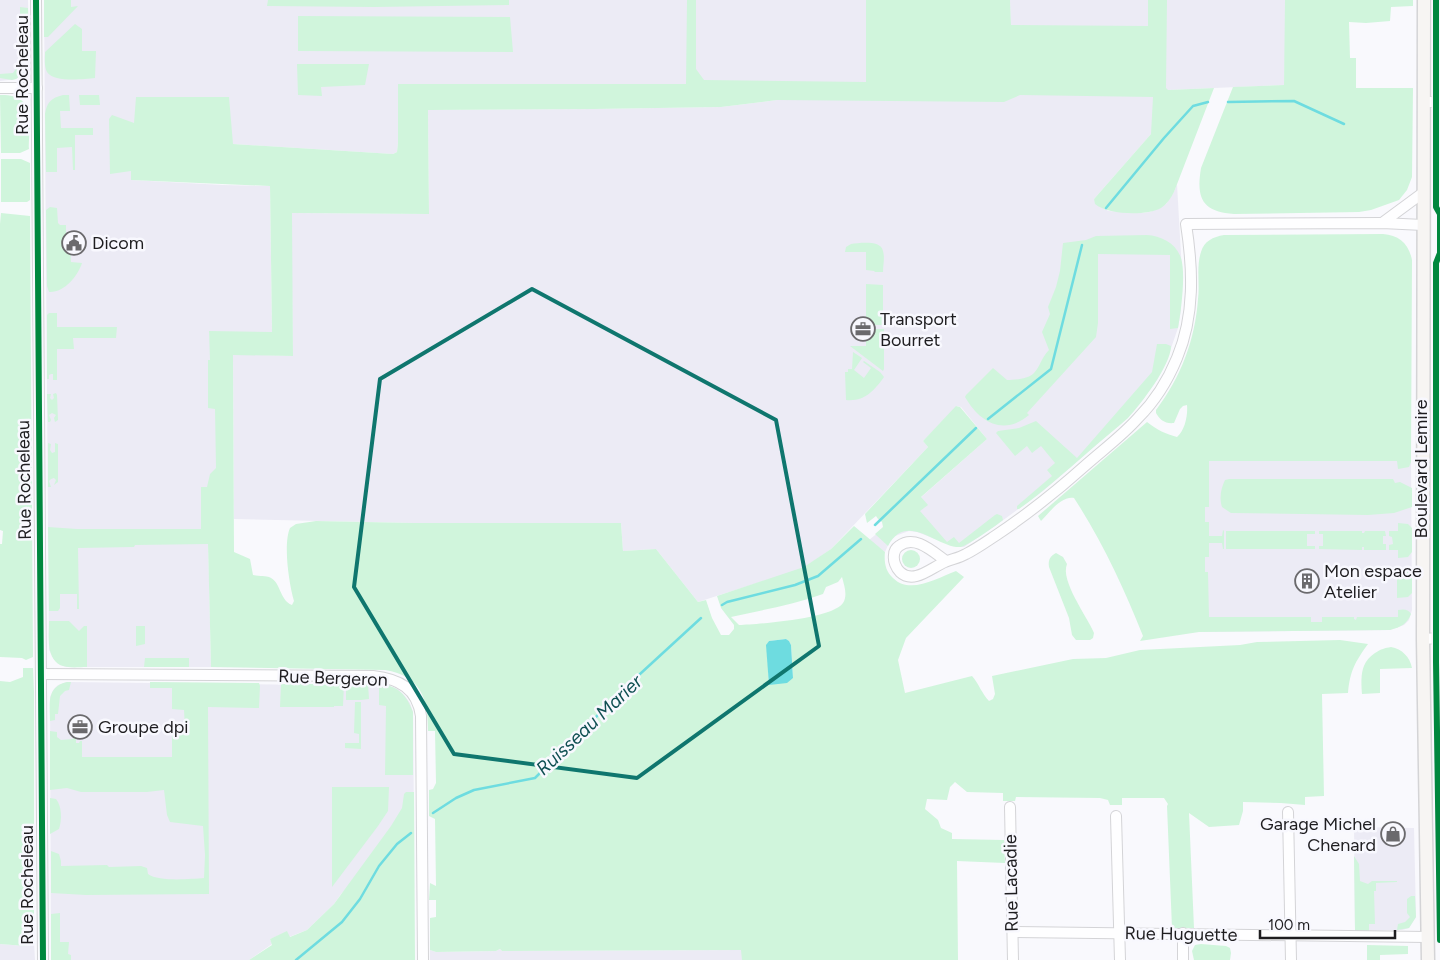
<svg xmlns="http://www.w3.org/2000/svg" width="1440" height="960" viewBox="0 0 1440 960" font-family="Figtree,sans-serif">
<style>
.built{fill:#ecebf5}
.green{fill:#d0f5dc;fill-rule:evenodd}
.water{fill:#6edce0}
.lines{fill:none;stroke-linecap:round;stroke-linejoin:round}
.stream{stroke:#6edce0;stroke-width:2.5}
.minor-casing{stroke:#d4d4d7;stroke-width:12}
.major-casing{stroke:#d4d4d6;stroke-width:15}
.minor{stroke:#fefeff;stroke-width:10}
.major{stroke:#f7f5f3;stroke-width:12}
.cycleway-casing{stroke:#f8f8fe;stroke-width:9}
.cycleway{stroke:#00873e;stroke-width:6}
.marked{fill:none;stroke:#0f766e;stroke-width:4;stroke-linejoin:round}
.labels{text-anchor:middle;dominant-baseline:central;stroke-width:5;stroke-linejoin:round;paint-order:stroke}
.street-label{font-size:18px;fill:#1e1d20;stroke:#f8f8fe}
.poi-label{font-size:18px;fill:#1e1d20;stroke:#f8f8fe;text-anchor:start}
.water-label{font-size:19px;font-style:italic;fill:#105053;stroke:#f8f8fe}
</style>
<rect width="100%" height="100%" fill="#f9f9fd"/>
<g class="built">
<path d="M0 0H28L29 63 23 74 16 79 0 81Z"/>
<path d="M44 0H866V84H398V143L397 152 393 154 233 144 131 180 223 185 270 186 272 333 209 332 221 442 208 538 211 667H66L59 664 54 659 49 650Z"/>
<path d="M1010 0H1297L1285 59 1284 85 1168 90 1151 134 1094 199 1108 211 1142 213 1150 212 1166 204 1174 192 1177 184 1182 272 1181 310 1178 328 1170 351 1157 380 1143 399 1128 417 1043 491 1002 521 964 547 954 546 917 532 909 531 895 536 890 541 885 552 869 540 918 500 987 439 961 407 957 406 923 441 928 447 831 549 804 568 698 602 656 549 623 551 621 523H414L234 519 233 354 293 356 291 213 429 214 428 110 594 109 721 107 777 100 1012 84Z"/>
<path d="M1200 456 1411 457 1412 610 1409 620 1404 625 1390 630 1199 632Z"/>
<path d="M67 682 389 686 398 689 405 696 410 703 413 712 414 822 341 894 334 904 307 930 289 937 287 932 270 939 272 944 249 960H51L50 697 54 689 58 685Z"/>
<path d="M1354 827 1414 828 1416 917 1409 928 1402 930 1355 931Z"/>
<path d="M34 942 35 960H0V944L25 946Z"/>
<path d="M500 949 502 951 742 950V960H430V950L436 952 496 951Z"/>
</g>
<g class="green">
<path d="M44 0H71V7L78 6 48 37H44Z"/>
<path d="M268 0H509V5L374 7 267 6Z"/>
<path d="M687 0H696V69L704 80 866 82V0H1010L1011 25 1148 26V0H1167L1166 88 1168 90 1214 88 1174 192C1171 198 1167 204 1161 208 1147 216 1108 215 1095 204L1094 199 1151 134 1153 97 1020 95 1004 102 777 100 721 107 594 109 428 110 429 214 292 213 293 356 233 355 234 552 250 559 253 575C258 576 267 576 269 577 281 581 279 600 292 605L294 601C289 584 283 544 290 528L296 524 316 521 414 523H621L623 551 656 549 698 602 706 600 712 618 721 635H729L734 629V625L721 608 717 596 804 567 831 549 854 526 885 552C884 561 885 571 893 578 910 595 937 578 956 571L964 577 906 638 898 660 905 693 972 676C979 684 982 694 989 701L993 699 995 694 992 676 1073 659 1106 658 1140 650 1240 645 1257 642 1340 640 1368 644C1355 662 1350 671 1348 693L1322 694 1324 796 1305 797V805L1281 803 1243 802V811L1239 825 1209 827 1189 813 1194 928H1172L1167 806 1168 804 1164 798H1122V805H1110L1108 800 1100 798 1016 797 1015 801H1003V793L967 792 955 782 950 787 947 800 927 799 925 809 938 820 941 828 952 833V839L1004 840 1005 863 957 861 958 960H742L741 950 502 951 500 949 496 951 436 952 430 950V918L436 917V900H429L430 883 436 886 435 819 429 816V790L433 789 436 783 435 731H428C428 698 421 676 385 670L211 667 208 544 135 545 134 547 78 548 79 609H77V594H60V608L58 611H49L48 527 77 529H201V487H207L210 474 216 468 215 409 208 408V360H210L209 331 272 332 270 186 131 180V171L110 174 109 119 112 115 134 123 136 97H229L233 144 393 154 397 152 398 143V84H686ZM842 577C844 585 848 595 843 603 832 619 759 624 739 625L731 617C762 610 793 605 823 594L826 587 838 582ZM786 639 789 641 791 645 793 678 769 685 767 644 769 641Z"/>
<path d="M1285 0H1413V6L1391 7 1390 21 1366 23 1349 22 1350 58H1356V88H1413L1412 177 1407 190 1399 200 1371 210 1359 212 1234 214C1202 212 1196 198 1201 168L1233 87 1284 85Z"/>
<path d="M20 7 28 8 29 63 27 69 16 79 12 80 0 78V74L13 73 20 63Z"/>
<path d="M298 16 510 17 513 52 298 51Z"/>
<path d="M75 24 82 29V51H96L95 78C84 79 54 83 47 72 44 66 45 59 45 52Z"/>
<path d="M297 64H369L365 85 321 87 322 96 298 95Z"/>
<path d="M0 95C37 94 29 122 29 149L20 153H1Z"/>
<path d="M63 95H69L70 111H60L61 128H93V135H75V170H73L72 147 57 148V172H46L45 114C47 102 51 98 63 95Z"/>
<path d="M79 95H99L100 105H80Z"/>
<path d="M1 159H21L30 163V200L27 202H1Z"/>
<path d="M50 207 57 208 58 223 60 225H66V245H70L71 262 82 263C78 276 64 293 49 292L47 286 46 210Z"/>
<path d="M1 213 30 216 33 657 26 660 22 658 0 657V544H2L3 531 0 530V224Z"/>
<path d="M1383 234C1399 235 1409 244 1412 260L1411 462 1409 467 1398 469 1397 461H1209V507H1205V522H1209V536H1222L1223 530 1224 531V549H1223L1222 543H1209V557H1205V572H1208L1209 617H1311V622H1322V617H1354V619L1356 620 1357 617H1398V610C1404 609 1408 609 1411 614 1407 624 1401 627 1390 630L1199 632 1140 641 1143 636C1124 588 1102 541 1074 498 1061 496 1050 512 1041 521L1038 516 1147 422C1157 430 1166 434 1177 437 1185 430 1188 415 1187 405L1183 406 1180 409 1174 423C1165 424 1160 420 1156 413V410C1181 377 1195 340 1198 299 1200 284 1196 267 1201 252 1204 241 1213 237 1224 235Z"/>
<path d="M1147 235C1161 236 1176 243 1181 258 1186 274 1181 311 1178 328L1170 329V255L1098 254V323L1096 337 1027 413 1029 415C1004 436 980 423 965 397L966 395 993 368 1007 380C1015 380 1028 379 1034 373 1040 367 1041 358 1049 350L1042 332 1050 314 1048 307 1056 287 1060 271 1063 243 1086 240 1096 236Z"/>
<path d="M851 244C860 243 881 240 883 251 885 258 883 265 883 272H875L874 271 866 270V252H845L846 247Z"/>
<path d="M1440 258V502H1438V266Z"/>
<path d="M866 284 883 285V325H874L870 323 869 320H866Z"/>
<path d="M49 313H57V327H117L116 338H73L74 349H57V380H53V374H51L49 375V379H47V315Z"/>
<path d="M874 329H884V369L883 371 850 346H866V337L870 336V331Z"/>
<path d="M1157 344H1166L1171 346C1171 365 1141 404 1128 418 1115 430 1100 441 1087 453 1065 472 1043 492 1019 509H1017V506L1052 476 1047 470 1055 463 1041 446 1032 453 1027 446 1015 456 996 433 998 431 1019 428 1036 421 1077 458 1152 372Z"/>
<path d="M853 352 862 358 854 370 864 378 871 368 863 362 864 361 880 372 884 377C874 391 864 402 846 400L845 372H848V369H852Z"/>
<path d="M56 393 57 395 58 420 55 422 54 418 56 415 52 413 49 415 51 420 50 422H48L47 394H51L50 398 52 400 54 398 53 394Z"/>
<path d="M956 406 960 407 987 439 921 497 928 505 920 511 947 542 954 537 959 543 995 515 997 514 1002 516 1003 520C997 525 967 546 961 547 938 549 907 510 888 546L875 534 883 527 882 522 878 519 876 516 867 523 865 514 928 447 923 441Z"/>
<path d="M48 443 51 444 50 450 52 453 55 452V443L58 444V482L54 485 56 480 54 478 51 479 49 481 51 487H48Z"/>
<path d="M1229 479H1393L1395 483 1400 482 1412 488V507L1394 513 1368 515 1231 513 1222 507C1219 498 1221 488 1225 480Z"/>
<path d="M1398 523 1408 524 1412 528V552L1408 557 1398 558V550H1389V545L1393 544 1392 537 1389 536V531H1398Z"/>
<path d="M1226 531H1315V534H1307V546H1315V549H1226Z"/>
<path d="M1319 531H1362V533H1364L1365 531H1385L1386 536H1383V544H1386V550H1364V547H1362V550L1319 549V546H1323V534H1319Z"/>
<circle cx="911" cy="559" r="9"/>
<path d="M1056 553 1063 557 1067 564C1060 581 1087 616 1094 633L1093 638 1090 640H1076L1072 635 1069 618 1049 567C1048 560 1050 556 1056 553Z"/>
<path d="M1397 569H1405L1412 574V593L1408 597 1397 598Z"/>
<path d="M49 621H69L79 631 84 626H87V667C81 667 74 668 68 667 45 665 49 638 49 621Z"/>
<path d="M136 626H145V644L136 646Z"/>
<path d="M1391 647C1402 649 1410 657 1412 668L1380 669V693L1362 694C1361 677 1360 663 1375 653 1381 649 1385 648 1391 647Z"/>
<path d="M145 658H189V667H144Z"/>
<path d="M23 668H33L34 692V942L25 946 0 944V681L10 682 23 677Z"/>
<path d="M67 682H71L69 690 65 691 60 696 58 714H55V720L50 721C50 703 46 687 67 682Z"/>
<path d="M150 682 259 683 260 686 259 708 208 707 209 894 86 895 51 893V851L59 854 61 861V866L107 865 109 867 141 866 147 868 148 874C159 882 190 879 204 878L205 855 203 826 170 822 167 815 164 790 147 792H81L67 788 50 790V731L57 732V737L61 740 73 739 74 728H76V743H79L80 741H82V757H172V728H185L184 710 172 709V688H150Z"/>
<path d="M281 684H344L343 706H334V707H280Z"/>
<path d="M346 684H368L369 699 361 700H346Z"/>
<path d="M379 684C397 685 407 695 413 712V775H385L386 706 379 705Z"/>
<path d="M355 702H361V749L345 748V743H359V734L354 733Z"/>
<path d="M332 787H389L388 811 378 826 332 887Z"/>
<path d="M406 792H414L415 960H249L272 945 270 939 287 931 290 937 307 930 334 904 391 826 402 808 404 794Z"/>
<path d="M50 798 56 799C62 806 62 820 59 829L50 834Z"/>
<path d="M1354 856 1359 864 1360 881 1368 884 1372 881H1397V882L1376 883V891H1374L1375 924H1369V931H1355Z"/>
<path d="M1411 896H1415L1416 917 1409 928 1397 930 1398 924 1405 922 1410 917 1407 913V899Z"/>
<path d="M60 913V942H69L68 954 71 955V960H51V914Z"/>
<path d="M1201 944 1226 946 1230 948 1231 953 1230 960H1194L1192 951 1195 945Z"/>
<path d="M1367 945 1408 946V954L1380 955V960H1367Z"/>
</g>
<path class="water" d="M786 639 789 641 791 645 793 678 787 683 769 685 766 645 769 641Z"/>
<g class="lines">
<g class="stream">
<path d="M1228 102 1294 101 1344 124"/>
<path d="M1106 208 1164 138 1193 106 1208 102"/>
<path d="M988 419 1051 369 1082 245"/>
<path d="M875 525 976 428"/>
<path d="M722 605 727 602 795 585 818 576 861 539"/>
<path d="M433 813 456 798 474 790 535 778 628 685 701 618"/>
<path d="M296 960 342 922 360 899 379 866 397 844 411 833"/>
</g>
<g class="minor-casing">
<g id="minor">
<path d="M36 0 43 960"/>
<path d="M0 88H37"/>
<path d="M1424 102H1440"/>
<path d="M1382 223 1424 192"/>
<path d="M946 561C933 552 915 534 899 546 896 548 894 551 894 555 893 561 896 568 900 572 914 585 932 567 945 562 952 559 959 558 966 554 976 549 986 542 995 536 1028 514 1058 490 1087 464 1104 449 1123 435 1138 418 1155 401 1168 380 1177 358 1195 315 1193 269 1186 224L1382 223 1423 225"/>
<path d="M1423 639 1440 638"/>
<path d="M41 674 373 676C399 679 417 688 421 716L423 960"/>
<path d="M1010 807 1013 960"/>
<path d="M1288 812 1291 960"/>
<path d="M1116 816 1120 960"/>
<path d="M1013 932 1427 937"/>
<path d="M1183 933V960"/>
</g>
</g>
<g class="major-casing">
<path id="major" d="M1424 0 1423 639 1428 960"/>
</g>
<use href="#minor" class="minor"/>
<use href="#major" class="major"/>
<g class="cycleway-casing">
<g id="cycleway">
<path d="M36 0 43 960"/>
<path d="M1436 0V207L1440 214V253L1436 263V662L1440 940"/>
</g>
</g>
<use href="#cycleway" class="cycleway"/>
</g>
<path class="marked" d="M532 289 776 420 819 646 637 778 454 754 354 587 380 379Z"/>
<defs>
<g id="civic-ring" transform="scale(1.25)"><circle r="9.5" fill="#f8f8fe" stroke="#6b6a6d" stroke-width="1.5"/><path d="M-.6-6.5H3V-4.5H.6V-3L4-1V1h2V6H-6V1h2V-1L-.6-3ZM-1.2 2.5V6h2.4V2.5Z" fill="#6b6a6d"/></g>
<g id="office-ring" transform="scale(1.25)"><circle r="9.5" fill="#f8f8fe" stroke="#6b6a6d" stroke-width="1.5"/><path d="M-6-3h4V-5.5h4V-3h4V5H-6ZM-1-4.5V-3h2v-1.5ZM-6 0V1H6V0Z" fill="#6b6a6d"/></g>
<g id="building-ring" transform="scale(1.25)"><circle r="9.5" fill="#f8f8fe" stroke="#6b6a6d" stroke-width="1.5"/><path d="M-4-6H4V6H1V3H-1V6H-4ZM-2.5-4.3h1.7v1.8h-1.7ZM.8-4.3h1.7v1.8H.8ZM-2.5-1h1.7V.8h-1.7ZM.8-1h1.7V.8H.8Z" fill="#6b6a6d"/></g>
<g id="shop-ring" transform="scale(1.25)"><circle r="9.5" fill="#f8f8fe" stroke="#6b6a6d" stroke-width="1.5"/><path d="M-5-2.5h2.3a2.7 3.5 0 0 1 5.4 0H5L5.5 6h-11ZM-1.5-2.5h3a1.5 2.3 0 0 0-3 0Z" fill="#6b6a6d"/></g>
</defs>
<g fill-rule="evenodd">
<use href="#civic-ring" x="74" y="243"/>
<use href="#office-ring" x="863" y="329"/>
<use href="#building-ring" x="1307" y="581"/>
<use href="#office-ring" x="80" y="727"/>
<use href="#shop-ring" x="1393" y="834"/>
</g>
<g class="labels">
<g class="street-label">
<text transform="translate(22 75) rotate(-90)">Rue Rocheleau</text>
<text transform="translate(1421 469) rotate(-90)">Boulevard Lemire</text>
<text transform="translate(24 480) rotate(-91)">Rue Rocheleau</text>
<text transform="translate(333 678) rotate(2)">Rue Bergeron</text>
<text transform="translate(1011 883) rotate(-91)">Rue Lacadie</text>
<text transform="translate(27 885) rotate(-90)">Rue Rocheleau</text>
<text transform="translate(1181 934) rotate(1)">Rue Huguette</text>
</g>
<g class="poi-label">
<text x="92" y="243">Dicom</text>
<text x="880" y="319">Transport<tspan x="880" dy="21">Bourret</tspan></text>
<text x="1324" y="571">Mon espace<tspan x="1324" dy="21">Atelier</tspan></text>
<text x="98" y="727">Groupe dpi</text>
<text x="1376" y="824" text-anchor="end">Garage Michel<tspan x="1376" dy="21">Chenard</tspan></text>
</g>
<g class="water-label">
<text transform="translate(589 725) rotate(-43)">Ruisseau Marier</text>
</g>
</g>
<path d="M1260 930v8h135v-8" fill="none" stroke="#1e1d20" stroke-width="2.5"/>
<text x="1268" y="930" font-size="15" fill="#1e1d20" stroke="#f8f8fe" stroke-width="4" paint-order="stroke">100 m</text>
</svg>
